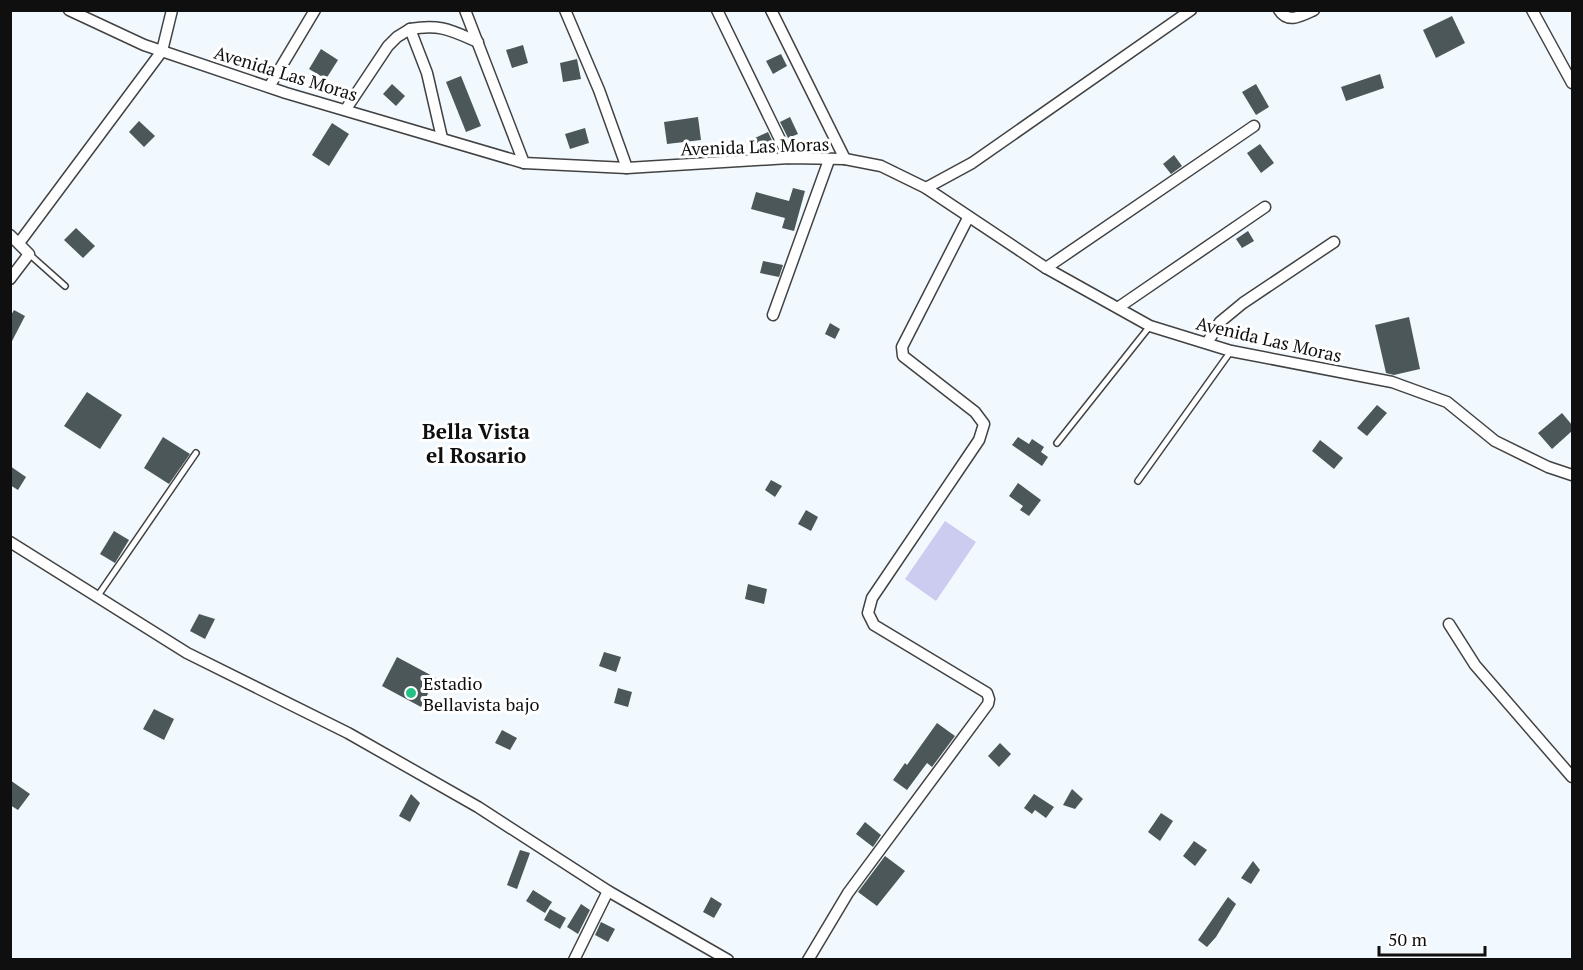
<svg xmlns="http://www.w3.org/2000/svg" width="1583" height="970" viewBox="0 0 1583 970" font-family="'PT Serif',serif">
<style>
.pitch{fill:#ccccf1}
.building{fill:#4b5758}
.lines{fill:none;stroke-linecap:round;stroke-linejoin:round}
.lane-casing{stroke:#424242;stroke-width:8}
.street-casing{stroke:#424242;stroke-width:13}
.lane{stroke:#fff;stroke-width:5}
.street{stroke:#fff;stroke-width:10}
.poi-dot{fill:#25c184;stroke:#fff;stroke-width:2}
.labels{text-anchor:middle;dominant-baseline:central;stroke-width:6;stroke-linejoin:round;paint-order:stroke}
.street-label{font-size:18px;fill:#0f0f0f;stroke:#fff}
.poi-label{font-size:18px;fill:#0f0f0f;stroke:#fff;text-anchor:start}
.quarter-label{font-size:21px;font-weight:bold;fill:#0f0f0f;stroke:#fff}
</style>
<rect width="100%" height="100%" fill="#f1f9ff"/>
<path class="pitch" d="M945 521 976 542 936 601 905 579Z"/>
<g class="building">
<path d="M1452 16 1465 43 1436 58 1423 30Z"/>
<path d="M523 45 528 63 512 68 506 50Z"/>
<path d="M321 49 338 60 326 79 309 69Z"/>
<path d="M781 54 787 66 773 74 766 61Z"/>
<path d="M577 59 581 79 563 82 560 63Z"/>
<path d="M1380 74 1384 88 1346 101 1341 87Z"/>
<path d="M461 76 481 126 466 132 446 82Z"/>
<path d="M392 84 405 96 396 106 383 94Z"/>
<path d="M1256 84 1269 107 1256 115 1242 92Z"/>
<path d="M698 117 701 140 667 144 664 122Z"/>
<path d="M790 117 798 134 788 138 780 122Z"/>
<path d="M139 121 155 136 144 147 129 132Z"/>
<path d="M332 123 349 134 329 166 312 155Z"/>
<path d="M585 128 589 143 570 149 565 134Z"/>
<path d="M768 132 776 149 761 152 755 138Z"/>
<path d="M1260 144 1274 163 1261 173 1247 153Z"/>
<path d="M1174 155 1182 166 1171 174 1163 164Z"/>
<path d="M793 188 805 191 794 231 782 228 785 218 751 209 756 192 789 201Z"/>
<path d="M76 228 95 246 83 258 64 240Z"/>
<path d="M1248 231 1254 241 1242 248 1236 239Z"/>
<path d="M763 261 783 265 779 277 760 273Z"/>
<path d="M14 310 25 316 10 345V317Z"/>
<path d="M1409 317 1420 369 1394 375 1386 373 1375 325Z"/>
<path d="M830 323 840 329 835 339 825 334Z"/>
<path d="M87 392 122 415 100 449 64 426Z"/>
<path d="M1377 405 1387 413 1367 436 1357 428Z"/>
<path d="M1562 413 1572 425V431L1552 449 1538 433Z"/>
<path d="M163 437 190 454 169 484 144 468Z"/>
<path d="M1018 437 1029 444 1032 439 1044 447 1041 452 1048 457 1042 466 1012 445Z"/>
<path d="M1320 440 1343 458 1334 469 1312 451Z"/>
<path d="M10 466 26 477 18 490 10 485Z"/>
<path d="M771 480 782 486 775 497 765 490Z"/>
<path d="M1018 483 1041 500 1029 516 1020 510 1023 506 1009 496Z"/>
<path d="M806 510 818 517 811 531 798 524Z"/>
<path d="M114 531 129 540 115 563 100 554Z"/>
<path d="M748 584 767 589 764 604 745 599Z"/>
<path d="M199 614 215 619 205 639 190 631Z"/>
<path d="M604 652 621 657 616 672 599 666Z"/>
<path d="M397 657 436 678 421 707 382 686Z"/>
<path d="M618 688 632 692 628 707 614 703Z"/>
<path d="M154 709 174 719 164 740 143 729Z"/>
<path d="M937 723 955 736 932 767 927 763 907 790 893 780 905 763 907 765Z"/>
<path d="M502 730 517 738 510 750 495 743Z"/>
<path d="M1000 743 1011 754 999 767 988 756Z"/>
<path d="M10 780 30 794 18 810 10 805Z"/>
<path d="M1072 789 1083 799 1075 809 1063 805Z"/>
<path d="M411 794 420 803 410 822 399 816Z"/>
<path d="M1034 794 1054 807 1046 818 1035 810 1032 814 1024 808Z"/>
<path d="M1161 813 1173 821 1160 841 1148 832Z"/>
<path d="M865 822 881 835 873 847 856 834Z"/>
<path d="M1194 841 1207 850 1195 866 1183 856Z"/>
<path d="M520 850 530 853 517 889 507 885Z"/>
<path d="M885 856 905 871 877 906 858 892Z"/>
<path d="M1253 861 1260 870 1251 884 1241 878Z"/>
<path d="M533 890 552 902 545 913 526 901Z"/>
<path d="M711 897 722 904 714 918 703 912Z"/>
<path d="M1228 897 1236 904 1216 937 1207 947 1198 940Z"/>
<path d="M581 904 590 910 578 934 567 927Z"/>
<path d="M550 909 566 918 560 929 544 920Z"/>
<path d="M601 922 615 929 608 942 595 935Z"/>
</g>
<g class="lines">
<g class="lane-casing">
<g id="lane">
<path d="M29 254 65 286"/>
<path d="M1057 443 1150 326"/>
<path d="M1138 481 1231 351"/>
<path d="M97 597 196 453"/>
</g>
</g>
<g class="street-casing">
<g id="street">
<path d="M69 10 144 45 286 93 524 163 627 168 789 158 845 159 881 166 926 188 1046 268 1150 326 1231 351 1392 382 1447 402 1495 441 1548 467 1572 475"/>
<path d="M465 10 524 163"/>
<path d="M565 10 599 90 627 168"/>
<path d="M717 10 789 158"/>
<path d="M771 10 845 159"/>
<path d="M1279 10C1288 24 1301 16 1314 10"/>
<path d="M1532 10 1572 83"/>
<path d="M410 29C441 24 450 30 478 42"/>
<path d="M269 87 315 10"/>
<path d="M346 109 388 46 397 37 410 29 427 73 442 138"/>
<path d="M926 188 972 163 1191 10"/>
<path d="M10 235 29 254 10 279"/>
<path d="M19 243 162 51 172 10"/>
<path d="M1046 268 1254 126"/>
<path d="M1119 307 1265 207"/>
<path d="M773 315 829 160"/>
<path d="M1207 343 1220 322 1243 303 1334 242"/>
<path d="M10 542 187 653 348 733 478 807 608 891 728 960"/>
<path d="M1449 624 1475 665 1572 777"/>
<path d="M574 960 608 891"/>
<path d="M808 960 848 893 988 704 989 699 987 693 874 625 868 613 872 598 979 440 984 424 975 412 903 356 902 347 968 218"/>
</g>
</g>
<use href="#lane" class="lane"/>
<use href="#street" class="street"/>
</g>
<circle class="poi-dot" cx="411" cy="693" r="6"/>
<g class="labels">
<g class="street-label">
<text transform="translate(286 73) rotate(17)">Avenida Las Moras</text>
<text transform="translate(755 146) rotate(-2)">Avenida Las Moras</text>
<text transform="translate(1269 339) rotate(13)">Avenida Las Moras</text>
</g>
<g class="poi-label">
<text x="423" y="683">Estadio<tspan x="423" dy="21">Bellavista bajo</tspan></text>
</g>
<g class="quarter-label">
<text x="476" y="431">Bella Vista<tspan x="476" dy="24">el Rosario</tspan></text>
</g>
</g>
<rect width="1583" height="970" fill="none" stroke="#0f0f0f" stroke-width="24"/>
<path d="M1379 946v9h106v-9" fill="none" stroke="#0f0f0f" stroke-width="3"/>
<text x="1388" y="946" font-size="18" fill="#0f0f0f" stroke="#ffffff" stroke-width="4.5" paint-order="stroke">50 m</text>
</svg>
